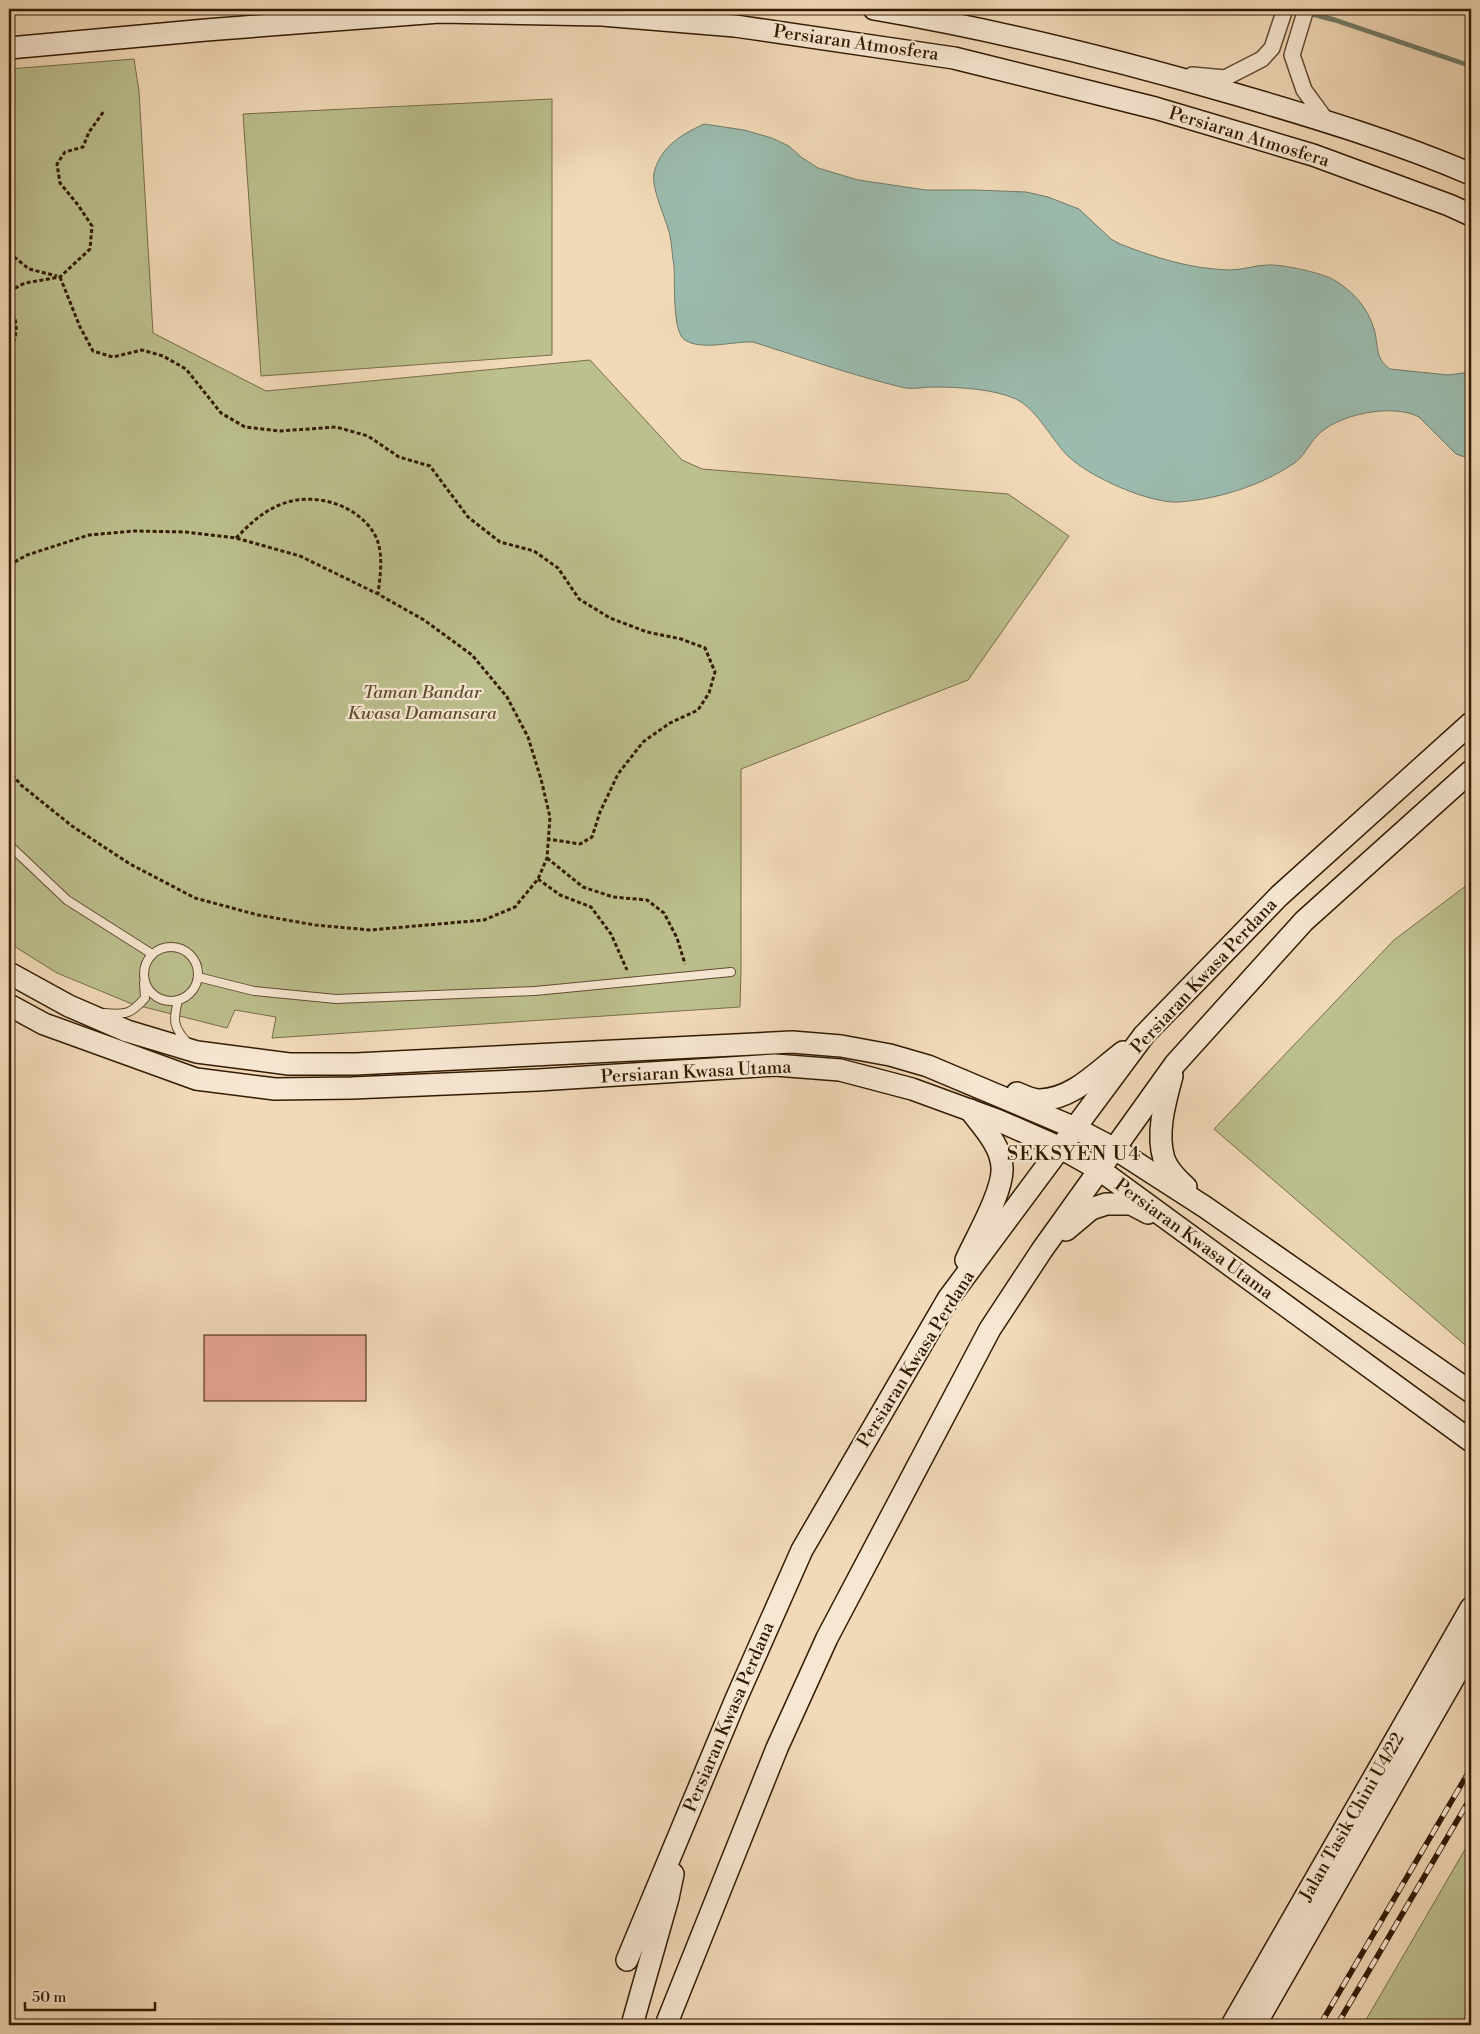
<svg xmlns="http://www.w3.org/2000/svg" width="1480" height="2034" viewBox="0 0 1480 2034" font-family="'Libre Bodoni',serif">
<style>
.green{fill:#bcbf8e;stroke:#776d48}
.water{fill:#9bbbae;stroke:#717b69}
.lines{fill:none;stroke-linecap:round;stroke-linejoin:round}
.stream{stroke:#717b69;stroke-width:5}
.building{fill:#e6a594;stroke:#321b02}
.lane-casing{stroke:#624b30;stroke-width:10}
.street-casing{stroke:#624b30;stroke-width:18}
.secondary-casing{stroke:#321b02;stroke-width:24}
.path{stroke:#321b02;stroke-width:3;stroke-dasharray:4 2.5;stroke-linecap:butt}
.lane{stroke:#f7e7d2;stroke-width:8}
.street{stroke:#f7e7d2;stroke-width:15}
.secondary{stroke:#f7e7d2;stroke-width:21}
.rail-casing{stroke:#321b02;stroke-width:5.5}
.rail{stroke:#f7e7d2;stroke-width:4;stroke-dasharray:11;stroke-linecap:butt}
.labels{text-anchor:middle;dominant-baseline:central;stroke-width:4.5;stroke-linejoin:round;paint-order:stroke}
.street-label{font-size:18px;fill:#321b02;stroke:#f7e7d2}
.park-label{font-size:18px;font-style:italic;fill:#5b4c2c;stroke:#f7e7d2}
.quarter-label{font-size:20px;letter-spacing:1px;fill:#321b02;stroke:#f7e7d2}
</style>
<rect width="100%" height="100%" fill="#f2dab9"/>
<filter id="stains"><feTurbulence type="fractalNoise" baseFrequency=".004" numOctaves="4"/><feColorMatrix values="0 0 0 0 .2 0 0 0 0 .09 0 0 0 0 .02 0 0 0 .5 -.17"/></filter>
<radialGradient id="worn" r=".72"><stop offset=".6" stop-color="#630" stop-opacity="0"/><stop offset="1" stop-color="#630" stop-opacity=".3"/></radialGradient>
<g class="green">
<path d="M134 59 139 91 153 333 266 391 590 360 682 460 702 469 1008 494 1069 536 968 680 741 769V971L740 1007 272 1038 276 1017 235 1010 227 1028 132 1004 57 973 9 943V69Z"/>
<path d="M552 99V355L261 376 243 114Z"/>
<path d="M1471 882V1350L1214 1129 1394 940Z"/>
<path d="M1467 1846 1471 1849V2025H1363Z"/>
</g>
<path class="water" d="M704 124 744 130 772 138 789 146 801 157 818 168 858 180 926 190H975L1026 192 1048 197 1079 209 1111 239 1120 244C1156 258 1191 269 1230 270 1243 270 1255 265 1268 265 1281 264 1323 273 1334 280 1353 291 1368 308 1374 329 1379 345 1374 358 1390 369L1448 375 1471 372V459L1456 454 1419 417C1393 403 1337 414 1317 436 1309 444 1303 458 1293 464 1260 486 1218 499 1179 502 1150 504 1090 477 1069 457 1052 441 1038 410 1016 399 994 389 959 387 934 387 924 387 911 390 901 387 851 375 801 357 753 342 734 341 701 351 685 340 672 333 675 281 674 266 672 256 672 245 670 236 666 218 651 189 654 173 660 147 682 134 704 124Z"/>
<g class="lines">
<path class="stream" d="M1293 9 1335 20 1471 66"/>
</g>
<rect class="building" x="204" y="1335" width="162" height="66"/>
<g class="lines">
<g class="lane-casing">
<g id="lane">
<path d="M9 845 67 900 152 954"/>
<circle cx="171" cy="974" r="27"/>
<path d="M198 977 254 991 336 999 535 991 731 972"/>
<path d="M178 1000C173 1020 173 1028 188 1043"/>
<path d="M105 1013C126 1015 131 1014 145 998L144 983"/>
</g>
</g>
<g class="street-casing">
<g id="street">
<path d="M1306 9 1292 55 1304 90 1326 120"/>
<path d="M1192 75 1225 78 1262 59 1272 48 1285 9"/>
</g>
</g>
<g class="secondary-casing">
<g id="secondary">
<path d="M874 9C997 30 1118 60 1238 95 1317 118 1396 142 1471 174"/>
<path d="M9 48 206 30 439 12 602 15 735 26 954 58 1155 108 1313 155 1449 205 1471 215"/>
<path d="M9 973 69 1006 127 1031 197 1052 289 1064H356L792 1042 841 1046 890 1055 928 1066 1075 1128 1115 1149 1205 1207 1471 1392"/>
<path d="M9 1005 44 1024 196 1079 275 1089 352 1088 538 1080 775 1065 840 1070 912 1089 997 1120 1061 1148 1100 1170 1471 1441"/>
<path d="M1172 1076C1165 1102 1156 1133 1164 1159 1168 1170 1177 1179 1186 1187"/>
<path d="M1017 1093C1024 1096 1032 1100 1040 1100 1073 1099 1098 1071 1123 1052"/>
<path d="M1066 1230 1091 1209 1106 1204H1131L1148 1213"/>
<path d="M966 1260C976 1238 1004 1190 1002 1167 1001 1145 982 1126 970 1110"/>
<path d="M627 1960 736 1699 802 1550 948 1299 1144 1035 1279 896 1471 723"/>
<path d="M632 2025 668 1898 673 1874"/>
<path d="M666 2025 777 1748 827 1638 990 1329 1042 1250 1175 1064 1304 921 1471 771"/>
<path d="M1232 2025 1471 1608"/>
<path d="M1255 2025 1471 1648"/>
</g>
</g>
<g class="path">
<path d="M9 199 13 256 29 269 57 276"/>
<path d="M60 277 80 327 93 351 113 357 142 350 163 356 186 369 221 413 245 427 280 431 336 427 368 436 399 457 430 466 468 517 500 542 534 551 558 568 579 599 610 618 647 632 681 639 705 648 715 672 709 693 698 710 670 723 643 742 618 774 600 812 592 837 580 844 548 839"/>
<path d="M9 291 25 283 60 277 90 249 92 226 78 205 60 183 57 164 65 152 83 147 89 132 104 111"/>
<path d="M9 308C20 322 17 337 9 352"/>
<path d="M236 538C250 524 263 511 282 504 314 491 360 505 376 537 384 555 380 576 378 594"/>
<path d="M9 565 27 555 89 535 134 531 186 532 236 538 300 556 378 594 424 620 472 655 507 697 528 737 541 779 550 817 547 858 538 879 515 907 484 920 370 930 315 925 258 915 195 898 130 864 72 826 21 785 9 771"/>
<path d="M547 858 583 887 613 897 647 900 664 913 677 938 685 964"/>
<path d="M538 879 560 895 591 907 611 934 627 970"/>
</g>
<use href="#lane" class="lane"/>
<use href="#street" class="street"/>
<use href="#secondary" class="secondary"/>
<g class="rail-casing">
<g id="rail">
<path d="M1320 2025 1471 1768"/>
<path d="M1337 2025 1471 1797"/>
</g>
</g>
<use href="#rail" class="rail"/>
</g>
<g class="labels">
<g class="street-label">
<text transform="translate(856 43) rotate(8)">Persiaran Atmosfera</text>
<text transform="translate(1249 137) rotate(17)">Persiaran Atmosfera</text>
<text transform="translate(1204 976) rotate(-47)">Persiaran Kwasa Perdana</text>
<text transform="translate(696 1072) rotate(-3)">Persiaran Kwasa Utama</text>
<text transform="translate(1194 1239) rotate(36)">Persiaran Kwasa Utama</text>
<text transform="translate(916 1359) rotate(-58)">Persiaran Kwasa Perdana</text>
<text transform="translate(729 1717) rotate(-67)">Persiaran Kwasa Perdana</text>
<text transform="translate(1352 1817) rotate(-60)">Jalan Tasik Chini U4/22</text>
</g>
<g class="park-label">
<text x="422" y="692">Taman Bandar<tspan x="422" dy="21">Kwasa Damansara</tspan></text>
</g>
<g class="quarter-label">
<text x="1074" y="1154">SEKSYEN U4</text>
</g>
</g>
<rect width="1480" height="2034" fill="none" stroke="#f2dab9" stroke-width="30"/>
<rect x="10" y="10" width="1460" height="2014" fill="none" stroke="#321b02" stroke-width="2.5"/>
<rect x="15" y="15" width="1450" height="2004" fill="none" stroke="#321b02"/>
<path d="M25 2002v8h130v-8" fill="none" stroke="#321b02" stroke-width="2.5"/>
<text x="32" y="2002" font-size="15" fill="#321b02" stroke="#f7e7d2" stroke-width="4" paint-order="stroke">50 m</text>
<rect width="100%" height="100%" filter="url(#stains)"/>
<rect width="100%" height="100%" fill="url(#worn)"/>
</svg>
